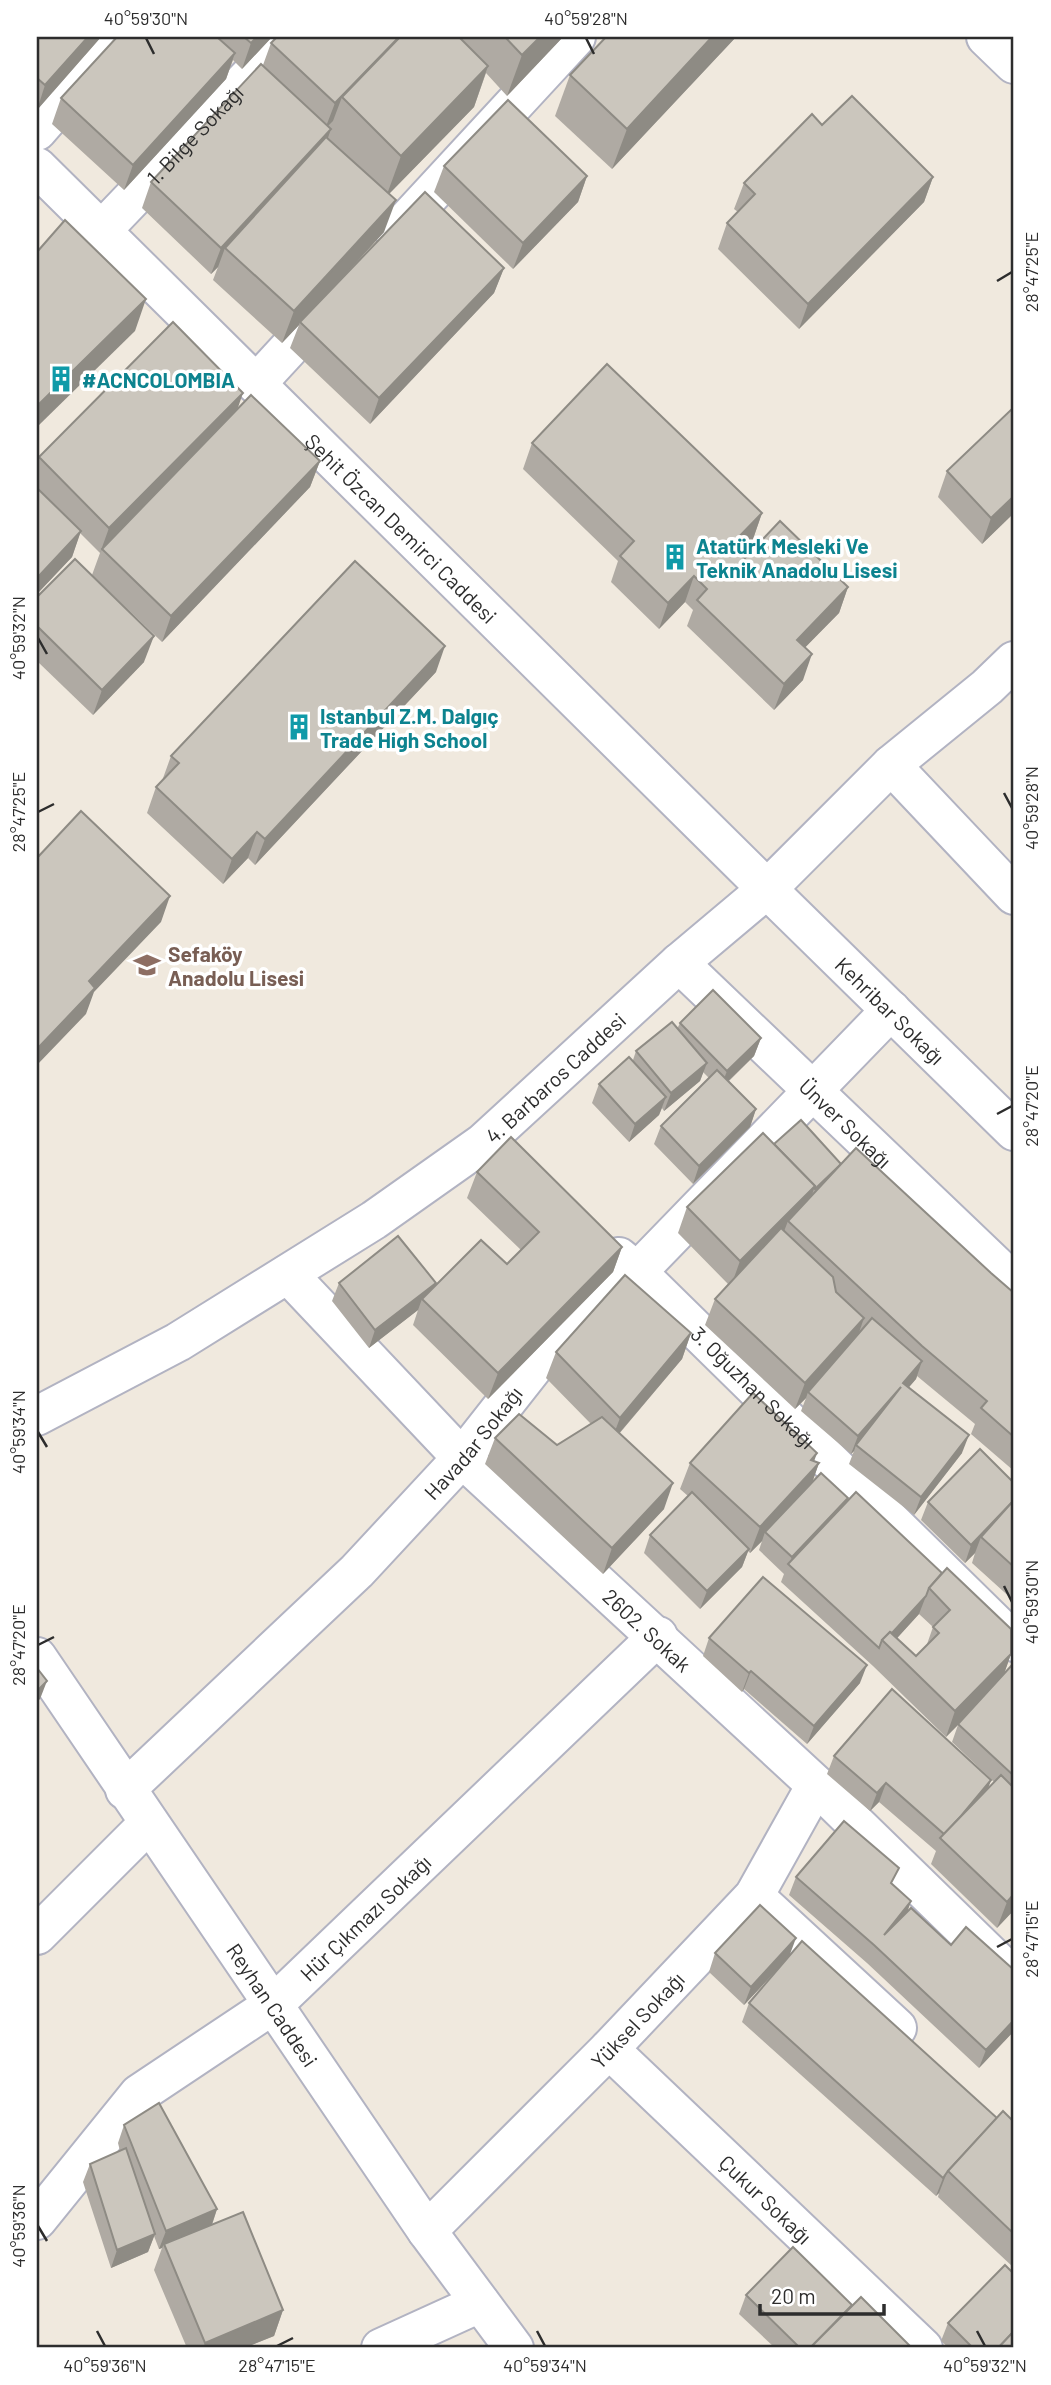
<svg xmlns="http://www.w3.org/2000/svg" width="1051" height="2385" viewBox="0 0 1051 2385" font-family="Barlow,sans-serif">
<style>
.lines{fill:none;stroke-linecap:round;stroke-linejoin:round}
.street-casing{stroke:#b2b3c2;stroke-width:42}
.secondary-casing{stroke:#b2b3c2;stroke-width:42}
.street{stroke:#fff;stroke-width:38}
.secondary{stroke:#fff;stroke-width:38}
.wall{fill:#afaaa3;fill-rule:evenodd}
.shaded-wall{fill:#8e8b84}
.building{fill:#cbc6bd;stroke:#8e8b84;stroke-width:2}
.ticks{fill:none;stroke:#2d2d2d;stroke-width:2.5}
.labels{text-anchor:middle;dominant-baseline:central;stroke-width:7;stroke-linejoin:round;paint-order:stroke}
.street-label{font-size:21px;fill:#2d2d2d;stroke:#fff}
.culture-label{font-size:21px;font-weight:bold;fill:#0d838f;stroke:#fff;text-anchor:start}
.education-label{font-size:21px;font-weight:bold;fill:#785e54;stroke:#fff;text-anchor:start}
.neatline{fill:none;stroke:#2d2d2d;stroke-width:2.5}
.ticks-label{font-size:18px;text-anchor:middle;fill:#2d2d2d}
</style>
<rect width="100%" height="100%" fill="#f0e9de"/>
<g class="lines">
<g class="street-casing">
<g id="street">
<path d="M986 37 1014 64"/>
<path d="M37 131 119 37"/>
<path id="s1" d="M102 230 287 37"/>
<path d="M395 233 576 37"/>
<path d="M256 384 328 306"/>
<path d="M891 765 1014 895"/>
<path id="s2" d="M767 889 1014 1131"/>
<path id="s3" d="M679 963 1014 1283"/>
<path id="s4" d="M619 1257 637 1272 1014 1642"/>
<path id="s5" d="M288 1274 462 1458 816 1785 1014 1978"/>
<path id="s6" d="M125 1790 357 1571 462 1458 543 1355 637 1272 891 1010"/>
<path d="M754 1896 897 2028"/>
<path id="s7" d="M609 2049 923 2348"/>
<path id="s8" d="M37 2220 139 2094 274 2004 658 1636"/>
<path id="s9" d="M427 2231 609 2049 754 1896 816 1785"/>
<path d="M381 2348 480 2303"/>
</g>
</g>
<g class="secondary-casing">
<g id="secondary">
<path id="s10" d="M37 167 767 889"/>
<path id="s11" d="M37 1416 178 1342 374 1220 483 1143 679 963 767 889 891 765 987 687 1014 661"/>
<path id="s12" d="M37 1657 427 2231 514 2348"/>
<path d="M37 1935 149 1823"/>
</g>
</g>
<use href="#street" class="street"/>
<use href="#secondary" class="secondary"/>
</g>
<g class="wall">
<path d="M37 37H101L37 110Z"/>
<path d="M117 37H272L242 69 233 60 226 79 124 190 52 124 61 98Z"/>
<path d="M277 37H563L507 96 486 73 474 107 389 194 384 232 332 289 504 268 494 293 370 424 290 348 299 325 282 343 213 280 218 267 211 274 142 208 151 182 263 65 271 43Z"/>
<path d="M736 37 612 169 555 116 570 75Z"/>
<path d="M822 125 933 177 924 202 799 329 718 249 727 223 738 212 734 209 744 183Z"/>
<path d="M444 166 587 176 578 202 513 269 434 192Z"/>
<path d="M1014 407V513L982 544 938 497 947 471Z"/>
<path d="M238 408 320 461 310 487 162 642 92 575 100 553 80 533 72 557 37 594V462L39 457Z"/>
<path d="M532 443 762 513 753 539 740 553 745 558 848 587 839 613 805 647 803 680 774 710 687 626 693 610 685 602 659 629 611 582 618 561 523 469Z"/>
<path d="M37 597 144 662 93 715 37 661Z"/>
<path d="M436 672 255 865 248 858 223 884 147 813 156 787 162 781 171 756Z"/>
<path d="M680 1023 761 1038 754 1056 729 1081 756 1109 750 1127 693 1184 654 1144 661 1126 709 1078 703 1072 700 1081 664 1111 662 1108 659 1115 629 1142 592 1103 599 1084 633 1060 636 1051 677 1029Z"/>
<path d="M774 1144 841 1164 991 1273 1014 1293V1471L971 1434 975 1424 917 1376 916 1379 909 1387 962 1453 914 1515 849 1464 854 1451 851 1454 801 1411 806 1398 795 1409 705 1325 715 1299 728 1284 678 1233 687 1207Z"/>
<path d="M477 1172 622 1247 613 1272 488 1399 413 1325 418 1310 369 1348 332 1301 339 1283 435 1287 507 1264 521 1250 467 1198Z"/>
<path d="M691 1333 682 1359 619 1434 664 1509 603 1574 485 1464 495 1438 557 1445 591 1424 546 1378 556 1352Z"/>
<path d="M814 1461 819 1463 812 1482 848 1498 846 1503 1011 1654 1004 1673 1014 1667V1910L997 1928 931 1864 936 1851 879 1802 870 1811 827 1774 834 1756 988 1788 994 1782 952 1742 958 1725 946 1737 873 1666 781 1582 784 1574 759 1550 762 1541 750 1553 748 1551 742 1567 700 1609 644 1553 650 1535 688 1496 680 1489 690 1463ZM919 1614 933 1627 926 1647 916 1656 897 1638Z"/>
<path d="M1014 1483V1601L972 1563 975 1553 965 1563 921 1520 928 1502Z"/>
<path d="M709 1638 860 1683 807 1744 744 1689 742 1692 703 1656Z"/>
<path d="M796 1877 893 1885 908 1911 951 1945 1014 2031 979 2068 867 1963 789 1895Z"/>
<path d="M715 1953 789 1956 997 2118 1013 2120 1014 2117V2348H949L941 2341 948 2323 1012 2272 1013 2267 938 2197 939 2193 936 2196 742 2022 749 2003 789 1957 744 2005 709 1972Z"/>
<path d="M124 2125 217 2209 212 2225 283 2310 274 2336 244 2348H187L154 2270 162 2248 159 2249 154 2236 148 2252 111 2268 83 2182 90 2164 120 2151 118 2143Z"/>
<path d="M746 2295 852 2305 912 2348H775L739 2314Z"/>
</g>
<g class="shaded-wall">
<path d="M88 37H101L37 110 45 85Z"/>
<path d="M257 37H272L242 69 251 43Z"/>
<path d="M399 37 342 97 333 121 325 129 335 103Z"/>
<path d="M540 37H563L507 96 522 55Z"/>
<path d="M712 37H736L612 169 627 129Z"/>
<path d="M235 53 226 79 124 190 133 165Z"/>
<path d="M488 66 474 107 386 197 401 156Z"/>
<path d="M331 129 322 155 225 248 218 267 211 274 221 248Z"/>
<path d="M587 176 578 202 513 269 523 243Z"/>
<path d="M933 177 924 202 799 329 808 304Z"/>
<path d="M396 200 384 232 301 323 300 322 299 325 282 343 294 311Z"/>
<path d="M504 268 494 293 370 424 379 398Z"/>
<path d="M146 299 135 331 37 427V406Z"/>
<path d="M243 393 234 419 102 549 100 553 109 528Z"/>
<path d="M320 461 310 487 162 642 171 616Z"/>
<path d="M1014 496V513L982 544 991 518Z"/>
<path d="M762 513 753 539 722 571 731 545Z"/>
<path d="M81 531 72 557 37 594V578Z"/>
<path d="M694 576 685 602 659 629 668 603Z"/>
<path d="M848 587 839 613 788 665 797 640Z"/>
<path d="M154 636 144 662 93 715 102 690Z"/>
<path d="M445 646 436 672 255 865 265 839Z"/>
<path d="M812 654 803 680 774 710 784 684Z"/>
<path d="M257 832 248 858 223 884 232 859Z"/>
<path d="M170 896 161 922 94 992 86 1014 37 1065V1049L89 981Z"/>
<path d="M761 1038 754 1056 720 1089 727 1071Z"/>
<path d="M707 1063 700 1081 664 1111 671 1093Z"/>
<path d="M666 1097 659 1115 629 1142 635 1124Z"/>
<path d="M756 1109 750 1127 693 1184 699 1166Z"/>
<path d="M815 1186 806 1212 788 1221 783 1234 731 1286 740 1261Z"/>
<path d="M622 1247 613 1272 488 1399 498 1373Z"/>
<path d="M436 1283 429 1302 422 1299 418 1310 369 1348 375 1330Z"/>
<path d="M864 1318 855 1344 808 1392 806 1398 795 1409 805 1383Z"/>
<path d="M691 1333 682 1359 610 1444 620 1418Z"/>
<path d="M922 1361 916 1379 897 1401 903 1383Z"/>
<path d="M901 1387 856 1445 854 1451 851 1454 858 1436Z"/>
<path d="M969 1435 962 1453 914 1515 921 1497Z"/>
<path d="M817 1453 810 1473 819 1463 810 1489 765 1532 762 1541 750 1553 760 1527Z"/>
<path d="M673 1483 664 1509 603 1574 612 1548Z"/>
<path d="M848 1498 841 1516 789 1565 792 1557Z"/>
<path d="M1014 1502 981 1537 975 1553 965 1563 971 1545Z"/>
<path d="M749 1549 742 1567 700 1609 707 1591Z"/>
<path d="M926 1596 919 1614 889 1647 884 1642Z"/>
<path d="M1011 1654 1002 1680 946 1737 955 1711Z"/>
<path d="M867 1665 860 1683 807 1744 814 1726Z"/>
<path d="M751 1671 744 1689 742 1692 749 1673Z"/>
<path d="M47 1681 40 1699 37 1702V1691Z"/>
<path d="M991 1780 985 1798 945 1835Z"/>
<path d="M886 1783 879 1802 870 1811 877 1793Z"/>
<path d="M1014 1894V1910L997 1928 1007 1902Z"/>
<path d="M911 1901 905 1919 884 1935Z"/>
<path d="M796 1938 789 1957 744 2005 751 1987Z"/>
<path d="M1014 2020V2031L979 2068 986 2050Z"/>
<path d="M946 2175 939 2193 936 2196 943 2178Z"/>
<path d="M217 2209 211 2227 164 2244 162 2248 159 2249 166 2231Z"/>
<path d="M155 2234 148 2252 111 2268 117 2250Z"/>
<path d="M283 2310 274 2336 244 2348H203L205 2343Z"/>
</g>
<g class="building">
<path d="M37 37H88L45 85 37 78Z"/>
<path d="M117 37H217L235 53 133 165 61 98Z"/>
<path d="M244 37H257L251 43Z"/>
<path d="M277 37H399L335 103 271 43Z"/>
<path d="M400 37H459L488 66 401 156 342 97Z"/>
<path d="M505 37H540L522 55Z"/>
<path d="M606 37H712L627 129 570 75Z"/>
<path d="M261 64 331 129 221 248 151 182Z"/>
<path d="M852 96 933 177 808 304 727 223 755 194 744 183 812 114 822 125Z"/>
<path d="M508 100 587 176 523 243 444 166Z"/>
<path d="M326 137 396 200 294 311 225 248Z"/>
<path d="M425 192 504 268 379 398 300 322Z"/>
<path d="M65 220 146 299 37 406V252Z"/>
<path d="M173 322 243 393 109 528 39 457Z"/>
<path d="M607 364 762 513 731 545 745 558 780 521 848 587 797 640 812 654 784 684 697 600 707 589 694 576 668 603 620 556 634 541 532 443Z"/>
<path d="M251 395 320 461 171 616 102 549Z"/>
<path d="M1014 407V496L991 518 947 471Z"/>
<path d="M37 488 81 531 37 578Z"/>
<path d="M75 559 154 636 102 690 37 626V597Z"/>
<path d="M355 561 445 646 265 839 257 832 232 859 156 787 179 763 171 756Z"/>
<path d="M81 811 170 896 89 981 95 988 37 1049V858Z"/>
<path d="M713 990 761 1038 727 1071 680 1023Z"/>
<path d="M672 1022 707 1063 671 1093 636 1051Z"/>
<path d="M629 1057 666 1097 635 1124 599 1084Z"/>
<path d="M717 1070 756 1109 699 1166 661 1126Z"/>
<path d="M801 1120 841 1164 815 1189 814 1188 815 1186 774 1144Z"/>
<path d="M763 1133 815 1186 740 1261 687 1207Z"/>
<path d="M511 1137 622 1247 498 1373 422 1299 481 1240 507 1264 539 1232 477 1172Z"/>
<path d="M856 1148 991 1273 1014 1293V1437L981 1408 987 1401 922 1346 788 1221Z"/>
<path d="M781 1228 833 1277 836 1292 864 1318 805 1383 715 1299Z"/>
<path d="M398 1236 436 1283 375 1330 339 1283Z"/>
<path d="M625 1275 691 1333 620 1418 556 1352Z"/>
<path d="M872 1318 922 1361 903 1383 969 1435 921 1497 856 1445 901 1387 858 1436 808 1392Z"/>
<path d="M753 1393 817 1453 811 1460 819 1463 760 1527 690 1463Z"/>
<path d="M519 1414 557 1445 602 1417 673 1483 612 1548 495 1438Z"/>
<path d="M980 1449 1014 1483V1500L971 1545 928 1502Z"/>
<path d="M821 1473 848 1498 792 1557 765 1532Z"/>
<path d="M692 1492 749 1549 707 1591 650 1535Z"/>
<path d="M856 1492 942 1573 929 1588 926 1596 892 1633 890 1632 882 1640 879 1648 788 1564Z"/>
<path d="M1014 1500V1567L981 1537Z"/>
<path d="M947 1568 1011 1629V1654L955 1711 882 1640 890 1632 916 1656 939 1633 933 1627 950 1610 929 1588Z"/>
<path d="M763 1577 867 1665 814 1726 751 1671 749 1673 709 1638Z"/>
<path d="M1012 1665 1014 1667V1776L958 1724Z"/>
<path d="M37 1668 47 1681 37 1691Z"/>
<path d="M892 1689 991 1780 961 1816 944 1834 886 1783 877 1793 834 1756Z"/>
<path d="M1001 1775 1014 1788V1894L1007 1902 940 1838Z"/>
<path d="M844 1821 899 1868 891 1883 911 1901 884 1935 911 1908 951 1945 966 1927 1014 1970V2020L986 2050 874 1945 796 1877Z"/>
<path d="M760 1905 796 1938 751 1987 715 1953Z"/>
<path d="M802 1941 997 2118 948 2171 943 2178 749 2003Z"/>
<path d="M159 2103 217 2209 166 2231 124 2125Z"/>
<path d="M1003 2111 1014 2122V2234L948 2171Z"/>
<path d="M126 2148 155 2234 117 2250 90 2164Z"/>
<path d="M243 2212 283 2310 205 2343 164 2244Z"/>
<path d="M793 2247 852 2305 810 2348H800L746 2295Z"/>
<path d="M1005 2265 1014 2274V2331L998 2348H973L948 2323Z"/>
<path d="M861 2297 912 2348H810Z"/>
<path d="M1014 2331V2348H1000L999 2347Z"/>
</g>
<path class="ticks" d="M146 38 154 54M586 38 594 54M997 281 1012 272M38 638 47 654M1004 793 1012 808M38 812 54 804M997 1114 1012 1106M38 1432 47 1447M1004 1586 1012 1602M38 1645 54 1637M997 1947 1012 1939M38 2226 47 2241M97 2331 105 2346M537 2331 545 2346M977 2331 985 2346M277 2346 293 2338"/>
<defs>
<g id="building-bare" transform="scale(2.1)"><path d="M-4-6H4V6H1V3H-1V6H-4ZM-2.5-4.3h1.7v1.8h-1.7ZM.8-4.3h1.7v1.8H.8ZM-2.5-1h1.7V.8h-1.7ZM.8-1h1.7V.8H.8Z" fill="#0f9aa8" stroke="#fff" stroke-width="2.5" paint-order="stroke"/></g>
<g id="school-bare" transform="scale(2.1)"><path d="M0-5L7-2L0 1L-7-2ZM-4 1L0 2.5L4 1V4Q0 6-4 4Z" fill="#8d6e63" stroke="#fff" stroke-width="2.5" paint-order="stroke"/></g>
</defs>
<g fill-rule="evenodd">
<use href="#building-bare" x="61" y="379"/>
<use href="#building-bare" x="675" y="557"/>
<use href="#building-bare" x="299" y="727"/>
<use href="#school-bare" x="147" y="965"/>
</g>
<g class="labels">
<g class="street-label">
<text stroke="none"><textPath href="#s1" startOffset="133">1. Bilge Sokağı</textPath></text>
<text stroke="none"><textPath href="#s10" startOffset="513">Şehit Özcan Demirci Caddesi</textPath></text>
<text stroke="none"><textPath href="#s2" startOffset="173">Kehribar Sokağı</textPath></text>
<text stroke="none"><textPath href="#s11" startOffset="621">4. Barbaros Caddesi</textPath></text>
<text stroke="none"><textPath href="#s3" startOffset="231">Ünver Sokağı</textPath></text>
<text stroke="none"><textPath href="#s4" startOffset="187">3. Oğuzhan Sokağı</textPath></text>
<text stroke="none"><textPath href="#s6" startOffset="492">Havadar Sokağı</textPath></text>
<text stroke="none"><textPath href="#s5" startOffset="506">2602. Sokak</textPath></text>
<text stroke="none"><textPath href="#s8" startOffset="450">Hür Çıkmazı Sokağı</textPath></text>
<text stroke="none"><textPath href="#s12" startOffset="420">Reyhan Caddesi</textPath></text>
<text stroke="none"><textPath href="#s9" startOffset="298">Yüksel Sokağı</textPath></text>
<text stroke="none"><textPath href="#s7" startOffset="217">Çukur Sokağı</textPath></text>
</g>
<g class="culture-label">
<text x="82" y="379">#ACNCOLOMBIA</text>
<text x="696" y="545">Atatürk Mesleki Ve<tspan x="696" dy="24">Teknik Anadolu Lisesi</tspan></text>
<text x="320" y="715">Istanbul Z.M. Dalgıç<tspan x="320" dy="24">Trade High School</tspan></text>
</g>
<g class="education-label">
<text x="168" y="953">Sefaköy<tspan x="168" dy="24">Anadolu Lisesi</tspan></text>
</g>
</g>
<rect width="1051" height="2385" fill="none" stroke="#ffffff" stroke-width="77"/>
<path d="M760 2304v10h124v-10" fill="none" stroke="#2d2d2d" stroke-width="3.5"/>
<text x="771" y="2304" font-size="21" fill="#2d2d2d" stroke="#ffffff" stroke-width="5" paint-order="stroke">20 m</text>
<rect x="38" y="38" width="974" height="2308" class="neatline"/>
<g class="ticks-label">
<text x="146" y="25">40°59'30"N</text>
<text x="586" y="25">40°59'28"N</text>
<text transform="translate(1032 272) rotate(-90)" y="6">28°47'25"E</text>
<text transform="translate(19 638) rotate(-90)" y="6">40°59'32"N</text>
<text transform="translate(1032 808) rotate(-90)" y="6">40°59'28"N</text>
<text transform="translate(19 812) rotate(-90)" y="6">28°47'25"E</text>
<text transform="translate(1032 1106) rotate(-90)" y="6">28°47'20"E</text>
<text transform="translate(19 1432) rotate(-90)" y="6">40°59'34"N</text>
<text transform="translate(1032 1602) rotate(-90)" y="6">40°59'30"N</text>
<text transform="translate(19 1645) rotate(-90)" y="6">28°47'20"E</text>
<text transform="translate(1032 1939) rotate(-90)" y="6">28°47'15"E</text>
<text transform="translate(19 2226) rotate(-90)" y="6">40°59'36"N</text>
<text x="105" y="2372">40°59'36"N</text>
<text x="277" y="2372">28°47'15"E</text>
<text x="545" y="2372">40°59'34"N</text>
<text x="985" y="2372">40°59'32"N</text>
</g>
</svg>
